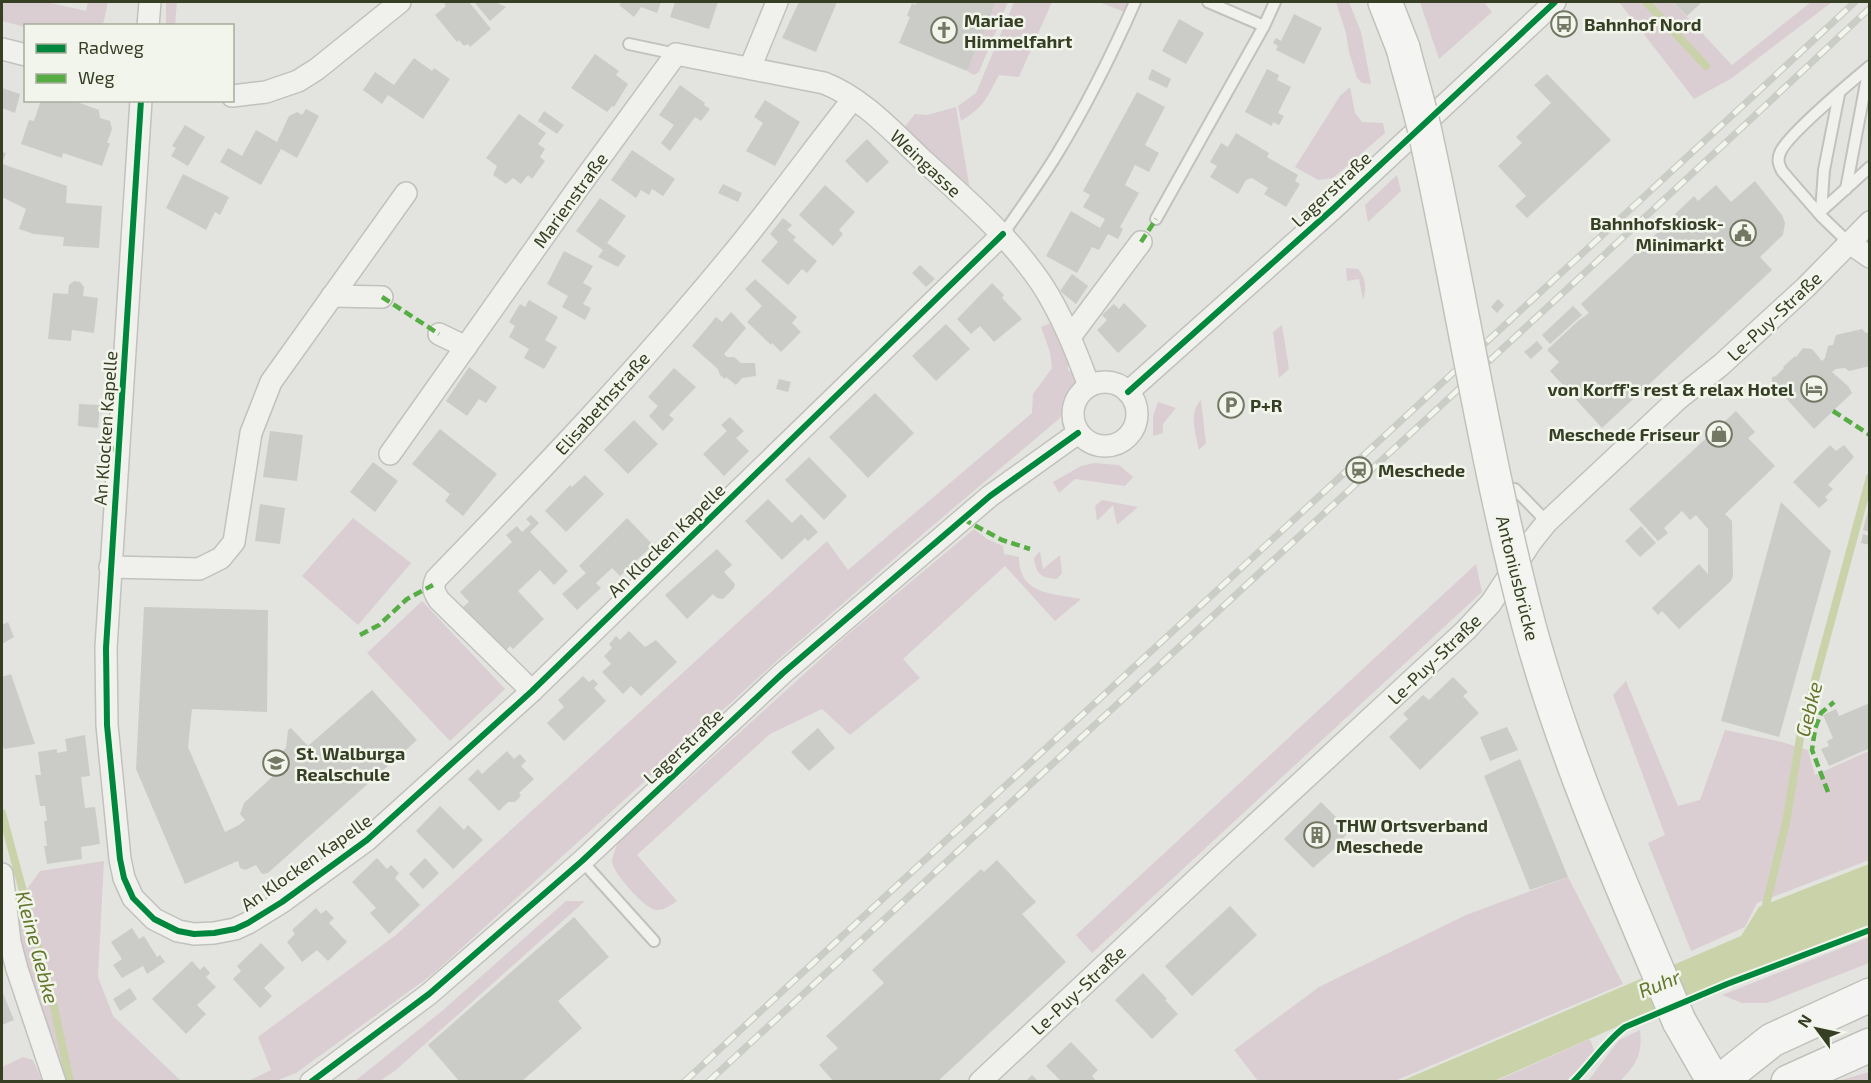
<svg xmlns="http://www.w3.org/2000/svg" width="1871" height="1083" viewBox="0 0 1871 1083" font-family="'Exo 2',sans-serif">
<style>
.green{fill:#daced3}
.water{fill:#cad2aa}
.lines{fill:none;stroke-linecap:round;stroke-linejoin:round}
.stream{stroke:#cad2aa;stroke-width:8}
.building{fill:#cbccc7}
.lane-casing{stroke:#c1c2bd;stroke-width:14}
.street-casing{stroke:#c1c2bd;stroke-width:24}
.primary-casing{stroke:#c0c2ba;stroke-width:36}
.lane{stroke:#f0f1ed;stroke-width:10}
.street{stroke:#f0f1ed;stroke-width:21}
.primary{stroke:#f4f5f3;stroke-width:33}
.rail-casing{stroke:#caccc6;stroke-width:7}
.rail{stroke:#f2f5eb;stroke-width:4.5;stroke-dasharray:14;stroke-linecap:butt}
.primary-bridge-casing{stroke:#c0c2ba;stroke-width:36;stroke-linecap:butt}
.primary-bridge{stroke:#f4f5f3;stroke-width:33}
.quiet{stroke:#55ad44;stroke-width:4.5;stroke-dasharray:9 4.5;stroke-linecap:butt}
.cycleway-casing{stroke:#f2f5eb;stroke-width:10}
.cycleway{stroke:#00873e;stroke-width:6}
.labels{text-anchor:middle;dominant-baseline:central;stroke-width:5;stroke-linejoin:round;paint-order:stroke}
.poi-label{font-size:18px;font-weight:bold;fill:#363e24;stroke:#f2f5eb;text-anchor:start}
.street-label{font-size:18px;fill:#363e24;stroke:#f2f5eb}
.water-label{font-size:20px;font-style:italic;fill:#64752c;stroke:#f2f5eb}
</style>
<rect width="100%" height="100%" fill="#e3e4df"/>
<g class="green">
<path d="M2 2H47L86 11 88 2H108L103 25 26 26 25 27 2 21Z"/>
<path d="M166 2H177L175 25H166Z"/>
<path d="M996 2H1008L979 72 974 75 967 71Z"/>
<path d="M1014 2H1052L1019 77 999 75C986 99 985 106 961 121L958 106 976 93Z"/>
<path d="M1099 2H1131L1127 13Z"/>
<path d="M1336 2H1349L1361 32 1371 84 1362 83 1357 78 1349 52 1346 33Z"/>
<path d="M1420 2H1484L1492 12 1439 59Z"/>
<path d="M1619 2H1673L1732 65 1811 2H1832L1732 78 1694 99Z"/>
<path d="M1350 87 1355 113 1362 122 1383 123 1385 133 1333 178 1318 180 1295 167 1340 96Z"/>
<path d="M956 107 971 196 902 130 915 114 927 115Z"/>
<path d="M1397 175 1401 191 1368 222 1365 205Z"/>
<path d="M1346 268 1358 269C1366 278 1367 289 1363 300L1359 279 1347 281Z"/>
<path d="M1051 323 1068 364V370L1079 378 1071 391 1060 418 924 533 780 658 433 974 296 1073 276 1081 246 1082 271 1070 258 1037 396 935 827 541 848 570 1032 413 1033 394 1052 368 1050 352 1041 327Z"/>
<path d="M1282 325 1289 369 1279 378 1273 332Z"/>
<path d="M1201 400 1206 443 1199 450C1196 434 1188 413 1201 400Z"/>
<path d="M1158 402 1176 408 1163 424V433L1153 436V416Z"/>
<path d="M1094 463 1119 465 1133 477 1125 486 1075 479 1059 493 1053 482 1081 466Z"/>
<path d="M1102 500 1138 507 1117 525 1113 505 1097 521 1095 506Z"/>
<path d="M353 518 411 563 358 625 302 576Z"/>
<path d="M974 529 987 539 1003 546 1004 554 1019 557C1019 595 1052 593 1081 599L1055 621 1005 566 903 659 920 678 850 735 822 709 770 734 637 855 677 901C671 905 663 911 656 910 645 909 613 873 612 862 612 857 616 849 617 844L846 636Z"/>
<path d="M1040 551 1043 569 1060 555 1062 573 1057 579C1041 578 1036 574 1034 558Z"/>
<path d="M1476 564 1482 592 1092 953 1076 935Z"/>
<path d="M422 601 505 689 450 741 367 653Z"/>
<path d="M1626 681 1678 806 1700 800 1725 730 1782 742 1808 750 1815 775 1869 751V860L1757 903 1745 927 1691 951 1648 843 1665 835 1613 695Z"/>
<path d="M104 861 98 977 113 1016 181 1081H63L24 970 12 910 40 871Z"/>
<path d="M1568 877 1623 984 1395 1081H1258L1234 1050 1319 987 1466 915Z"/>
<path d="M566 901H585L396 1070 380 1081H355L442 1011Z"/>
<path d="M1869 937V963L1767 1003H1742L1722 995Z"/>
<path d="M1640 1030C1643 1054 1636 1065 1620 1081H1588L1619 1040Z"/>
<path d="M1590 1039 1595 1053 1566 1081 1494 1082Z"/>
<path d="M23 1057 33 1060 42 1081H2V1067Z"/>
<path d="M1869 1072V1081H1838Z"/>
</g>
<path class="water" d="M1869 864V925L1639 1017 1494 1081 1399 1082 1741 936 1759 907Z"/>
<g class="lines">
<g class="stream">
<path d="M1646 2 1706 66"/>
<path d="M2 813 54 1007 70 1082"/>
<path d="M1764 913 1786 823 1801 732 1870 477"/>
</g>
</g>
<g class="building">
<path d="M447 2H469L491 29 470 47 468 44 464 46 459 40 457 42 435 15 446 6 444 4Z"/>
<path d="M478 2H495L506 7 490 21 475 3Z"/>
<path d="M622 2H661L657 13 641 7 634 17 619 5Z"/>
<path d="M675 2H718L709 29 670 17Z"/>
<path d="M799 2H837L816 52 782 38Z"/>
<path d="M917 2H996L967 71 899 43 910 17 907 16 912 3 915 5Z"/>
<path d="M1673 2H1702L1687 16Z"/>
<path d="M1294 14 1322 28 1304 64 1276 50 1278 46 1273 43 1276 38 1281 41Z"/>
<path d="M1179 19 1204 33 1186 64 1162 51Z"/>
<path d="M595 54 619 71 616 75 628 84 614 107 612 106 607 112 571 88Z"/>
<path d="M414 58 432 71 434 68 450 79 423 119 388 95 382 104 363 90 375 72 394 85Z"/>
<path d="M1152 69 1171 79 1167 88 1148 79Z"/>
<path d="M1267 69 1279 75 1277 80 1291 87 1278 113 1284 116 1279 125 1273 122 1272 126 1245 112Z"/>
<path d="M1547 74 1611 140 1527 218 1515 206 1526 196 1498 166 1522 143 1516 137 1551 103 1534 85Z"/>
<path d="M680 85 705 103 704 105 710 109 701 121 695 117 670 151 661 143 674 125 659 115Z"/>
<path d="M2 88 20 94 15 113 2 108Z"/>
<path d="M1137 92 1165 107 1145 145 1159 153 1149 172 1135 165 1125 185 1139 193 1120 227 1123 229 1118 239 1108 234 1099 250 1092 247 1077 273 1046 256 1071 211 1100 228 1105 219 1083 207 1090 195 1083 191Z"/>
<path d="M41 100H77V102L99 110 100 118 110 121 112 129 107 143H110L102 166 63 153 62 158 21 144 29 120 34 121Z"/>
<path d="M765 100 800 122 775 166 746 151 763 123 754 117Z"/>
<path d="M306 109 319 116 297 158 281 149 261 185 220 162 228 148 242 156 256 130 277 142 289 116 297 112 302 115Z"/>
<path d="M544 111 564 125 557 134 538 121Z"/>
<path d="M519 114 546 133 538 144 545 149 540 157 545 161 532 179 528 175 521 184 513 178 506 184 493 175 497 166 486 158Z"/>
<path d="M185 125 205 137 188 166 171 156 176 148 172 146Z"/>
<path d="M1236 133 1269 153 1267 157 1298 175 1295 181 1300 184 1286 207 1264 194 1268 188 1252 178 1246 180 1238 194 1210 177 1217 166 1210 162 1221 143 1228 147Z"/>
<path d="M867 139 889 162 867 183 845 161Z"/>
<path d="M632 150 675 179 663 196 652 189 649 195 641 190 636 198 611 180Z"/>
<path d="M2 152 6 153 2 163 5 165 67 186 66 203 102 206 99 248 63 246 64 237 34 234 19 229 26 209 2 197Z"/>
<path d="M183 174 229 197 220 215 215 212 206 230 166 208Z"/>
<path d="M1755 181 1782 215 1785 223 1783 235 1760 257 1772 270 1602 428 1550 371 1559 362 1547 350 1578 321 1589 313 1581 304 1675 216 1698 239 1675 214 1694 196 1698 201 1716 185 1731 202Z"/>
<path d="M723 184 742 193 738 202 718 193Z"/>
<path d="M825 185 855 212 839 230 843 234 833 246 799 215Z"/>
<path d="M600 198 626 216 607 243 626 256 618 267 598 257 603 250 576 231Z"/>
<path d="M783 218 792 225 787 230 796 237 793 240 817 261 807 273 802 269 788 285 761 261 778 242 770 234Z"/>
<path d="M564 251 593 266 583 283 592 288 583 304 591 308 585 320 562 307 568 296 547 284Z"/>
<path d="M920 265 935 279 926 287 912 273Z"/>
<path d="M1072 274 1088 286 1076 304 1060 291Z"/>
<path d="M755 279 797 317 792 323 801 332 781 352 772 343 771 345 747 322 762 306 745 289Z"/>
<path d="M74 281 80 282 84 287 83 296 98 298 94 333 72 330 71 341 48 339 53 293 68 294 69 285Z"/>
<path d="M992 283 1004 295 1002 298 1022 319 994 342 980 326 971 334 957 319Z"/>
<path d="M1498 299 1504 305 1497 313 1491 307Z"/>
<path d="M529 300 558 317 545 340 557 347 544 369 524 358 529 349 509 337 515 326 509 322 520 304 525 307Z"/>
<path d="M1124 303 1147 326 1118 353 1097 330 1107 320 1102 315 1114 304 1119 309Z"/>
<path d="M1573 306 1582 315 1550 344 1542 335Z"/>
<path d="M731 312 746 328 724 354 727 357H734L741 363H755L756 376 742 378 736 385 726 377 725 379 720 375 718 369 692 346 716 317 722 322Z"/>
<path d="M946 324 970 349 936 381 912 356Z"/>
<path d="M1862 329 1866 333 1870 332V366L1849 371 1845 368 1836 369 1832 372 1848 386 1852 393 1814 429 1774 385H1772V377L1776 376 1784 368 1783 367 1795 356 1796 357 1803 348 1812 349 1822 361 1825 358 1828 346 1833 345 1836 335Z"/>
<path d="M1537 341 1543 348 1531 359 1524 352Z"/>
<path d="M469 367 497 387 486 403 479 399 467 416 446 401Z"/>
<path d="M674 368 696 387 669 415 674 419 663 431 649 416 658 406 648 397Z"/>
<path d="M779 379 791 382 788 392 776 389Z"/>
<path d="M875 393 914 433 868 478 829 437Z"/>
<path d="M79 404 100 405 98 428 78 426Z"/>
<path d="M1736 411 1755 432 1748 438 1775 466 1725 514 1732 521 1733 576 1731 581 1679 629 1662 611 1658 615 1652 608 1699 564 1708 574V529L1696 515 1690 520 1682 511 1664 528 1668 533 1658 541 1629 509Z"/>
<path d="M730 417 744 431 736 438 749 451 724 476 703 454 727 431 721 425Z"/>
<path d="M634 420 658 444 628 474 604 450Z"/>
<path d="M440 429 497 474 463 516 445 501 450 494 412 464Z"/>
<path d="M270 431 303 435 297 481 263 477Z"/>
<path d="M1830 445 1836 451 1844 445 1854 457 1828 485 1833 489 1825 497 1828 500 1819 508 1793 482Z"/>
<path d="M809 457 847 496 824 520 785 480Z"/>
<path d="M373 462 398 481 375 512 350 492Z"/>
<path d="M585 475 604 494 566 532 545 511 570 485 572 487Z"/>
<path d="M768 499 792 523 801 514 818 532 808 541 805 538 782 560 745 521Z"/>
<path d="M1781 502 1831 551 1779 737 1721 721Z"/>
<path d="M260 504 285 508 280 544 255 541Z"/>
<path d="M1869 507H1870V532L1863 530Z"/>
<path d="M531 515 539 523 530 532 568 571 554 585 540 570 518 591 544 619 513 649 510 646 504 652 463 607 469 602 460 592 512 542 506 535 517 526 522 532 531 524 526 519Z"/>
<path d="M627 518 653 545 620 576 612 568 596 583 601 588 577 610 562 594 586 573 579 566Z"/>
<path d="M1641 526 1656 543 1640 557 1625 541Z"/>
<path d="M1863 534 1870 536V545L1861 543Z"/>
<path d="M717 549 732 565 724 572 735 584 734 588 723 599 717 598 713 594 687 619 665 595Z"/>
<path d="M144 607 268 610 267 712 192 709 188 747 225 832 239 825 245 820 240 814 244 803 273 776 269 771 271 762 286 748 288 730 291 728 308 746 372 690 417 740 268 873 262 874 256 865 245 870 240 868 238 861 185 884 136 769Z"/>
<path d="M8 622 14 637 2 644V625Z"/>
<path d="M629 631 645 647 656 640 677 662 641 696 631 686 623 694 602 672 611 664 604 656 612 648 609 644 616 636 620 640Z"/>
<path d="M11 674 35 744 4 749 2 742V677Z"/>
<path d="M583 676 589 682 593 679 598 684 594 688 606 701 564 741 547 723 564 707 558 700Z"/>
<path d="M1453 677 1468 692 1463 696 1479 713 1420 770 1389 737 1408 719 1403 714 1423 695 1429 700Z"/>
<path d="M1870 703V748L1829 766 1821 749 1829 746 1827 741 1833 738 1823 715 1836 709 1839 716Z"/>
<path d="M1507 727 1518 750 1490 761 1480 737Z"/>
<path d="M818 728 835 748 809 771 791 752Z"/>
<path d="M85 735 90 776 81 777 85 808 95 807 100 844 81 847 82 859 47 864 44 846H47L44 821H47L45 806H40L35 775H41L38 752 57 749V753L67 751 65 739Z"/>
<path d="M507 751 514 759 520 754 526 761 521 766 534 779 519 793 521 795 519 798 515 802H508L499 811 468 779 478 769 482 774Z"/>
<path d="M1520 759 1568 877 1530 890 1484 776Z"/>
<path d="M1321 802 1350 831 1340 841 1341 843 1313 868 1284 839Z"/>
<path d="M440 806 464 830 468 825 483 840 453 869 416 831Z"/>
<path d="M377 858 387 869 391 865 399 873 395 878 420 905 389 934 370 913 376 908 352 882Z"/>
<path d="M425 858 439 873 423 889 409 874Z"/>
<path d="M997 860 1036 902 1022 914 1066 962 937 1082H834L819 1065 838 1048 826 1036 884 983 872 970 981 869 984 872Z"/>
<path d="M1230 906 1257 935 1192 996 1165 966Z"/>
<path d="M316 908 321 914 326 910 334 918 329 923 347 942 328 961 317 950 302 962 287 942 295 934 292 930Z"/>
<path d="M574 917 609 957 558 1001 582 1028 521 1082H460L428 1045Z"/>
<path d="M132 928 139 939 144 936 157 957 160 955 165 962 147 974 143 966 122 978 113 965 122 959 111 942Z"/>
<path d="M261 943 285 968 264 988 272 996 260 1008 233 979 241 971 237 966Z"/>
<path d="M192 961 200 970 204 966 210 973 206 977 216 987 197 1005 206 1014 186 1034 152 999Z"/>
<path d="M1143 973 1167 999 1165 1000 1178 1014 1152 1039 1115 1000Z"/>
<path d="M130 988 137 999 120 1011 113 999Z"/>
<path d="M2 991 14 1020 2 1025Z"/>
<path d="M1071 1042 1098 1070 1092 1076 1097 1082H1062L1046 1066Z"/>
<path d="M1032 1075 1039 1082H1025Z"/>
</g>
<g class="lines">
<g class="lane-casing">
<g id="lane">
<path d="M1264 26 1275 2"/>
<path d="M629 44 676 54"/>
<path d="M1846 189 1869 67"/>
<path d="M1821 212 1824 170 1839 94"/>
<path d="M1819 213 1870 167"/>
<path d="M1156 219 1264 26 1208 2"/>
<path d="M1003 234C1021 208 1040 182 1057 154 1087 105 1112 54 1135 2"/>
<path d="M1848 242 1822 217 1782 171C1779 165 1777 160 1780 153 1786 136 1852 81 1870 66"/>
<path d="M1515 489 1547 522"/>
<path d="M582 861 654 941"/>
</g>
</g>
<g class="street-casing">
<g id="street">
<path d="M148 26 150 2"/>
<path d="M2 49 26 55"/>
<path d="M750 68 777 2"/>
<path d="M232 96 266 92 298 81 317 69 400 2"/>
<path d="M141 100 106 648 107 725 120 859 124 878 133 898 154 919 178 931 194 934 214 933 235 929 248 923 282 902 367 840 532 691 1003 234"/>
<path d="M1848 242 1870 257"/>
<path d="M332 296 382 297"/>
<path d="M439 334 466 347"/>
<path d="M1070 337 1141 242"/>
<circle cx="1105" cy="414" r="32"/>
<path d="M1128 392 1334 208 1555 2"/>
<path d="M390 454 578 188 676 54 824 83C863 98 894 133 924 161 966 199 1009 236 1041 283 1062 315 1076 351 1089 386"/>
<path d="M110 567 199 569 221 558 234 542 251 433 271 382 406 193"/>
<path d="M532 691 439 600C434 592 432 588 436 579 537 475 638 369 730 257 773 205 812 151 853 99"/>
<path d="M2 874 10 942 17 969 55 1082"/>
<path d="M311 1082 429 994 582 861 783 673 990 496 1078 433"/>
<path d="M980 1082 1217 860 1466 630 1491 603 1531 542 1547 522 1678 399 1721 365 1806 287 1870 222"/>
</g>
</g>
<g class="primary-casing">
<g id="primary">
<path d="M1385 2 1403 48"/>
<path d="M1679 1021 1714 1082"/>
<path d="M1719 1082 1772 1040 1870 995"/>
<path d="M1788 1082 1870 1045"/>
</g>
</g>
<use href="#lane" class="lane"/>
<use href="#street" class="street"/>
<use href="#primary" class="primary"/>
<g class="rail-casing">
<g id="rail">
<path d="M684 1082 1855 2"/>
<path d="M708 1082 1722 146 1870 8"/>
</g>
</g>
<use href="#rail" class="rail"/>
<g class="primary-bridge-casing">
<path id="primary-bridge" d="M1403 48C1410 76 1419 104 1425 132 1461 296 1486 463 1529 626 1566 762 1624 891 1679 1021"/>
</g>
<use href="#primary-bridge" class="primary-bridge"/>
<g class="quiet">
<path d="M1141 242 1156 219"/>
<path d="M382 297 439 334"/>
<path d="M1833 411 1870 435"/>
<path d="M100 456 119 446"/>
<path d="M963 519 1002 540 1030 549"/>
<path d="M360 635 379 625 407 599 433 585"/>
<path d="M1828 792 1812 750 1815 729 1821 713 1834 702"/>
</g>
<g class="cycleway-casing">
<g id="cycleway">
<path d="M141 100 106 648 107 725 120 859 124 878 133 898 154 919 178 931 194 934 214 933 235 929 248 923 282 902 367 840 532 691 1003 234"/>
<path d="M1128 392 1334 208 1555 2"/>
<path d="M311 1082 429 994 582 861 783 673 990 496 1078 433"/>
<path d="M1573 1082C1590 1065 1607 1040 1625 1027L1727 984 1870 930"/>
</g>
</g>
<use href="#cycleway" class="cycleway"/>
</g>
<defs>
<g id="bus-ring" transform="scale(1.35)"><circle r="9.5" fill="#f2f5eb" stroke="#737865" stroke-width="1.5"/><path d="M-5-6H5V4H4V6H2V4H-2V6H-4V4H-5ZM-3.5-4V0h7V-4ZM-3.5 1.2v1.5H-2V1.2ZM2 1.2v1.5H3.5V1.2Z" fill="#737865"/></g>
<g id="church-ring" transform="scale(1.35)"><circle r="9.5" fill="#f2f5eb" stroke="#737865" stroke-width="1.5"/><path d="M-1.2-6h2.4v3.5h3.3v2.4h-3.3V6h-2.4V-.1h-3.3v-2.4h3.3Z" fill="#737865"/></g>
<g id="civic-ring" transform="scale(1.35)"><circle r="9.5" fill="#f2f5eb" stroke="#737865" stroke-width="1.5"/><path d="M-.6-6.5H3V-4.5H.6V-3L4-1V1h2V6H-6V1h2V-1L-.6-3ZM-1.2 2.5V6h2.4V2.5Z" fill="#737865"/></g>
<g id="hotel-ring" transform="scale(1.35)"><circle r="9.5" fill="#f2f5eb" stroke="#737865" stroke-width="1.5"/><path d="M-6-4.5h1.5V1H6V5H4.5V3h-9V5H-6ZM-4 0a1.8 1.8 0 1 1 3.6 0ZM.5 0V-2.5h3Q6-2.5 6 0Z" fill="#737865"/></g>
<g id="parking-ring" transform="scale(1.35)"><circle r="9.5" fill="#f2f5eb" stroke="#737865" stroke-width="1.5"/><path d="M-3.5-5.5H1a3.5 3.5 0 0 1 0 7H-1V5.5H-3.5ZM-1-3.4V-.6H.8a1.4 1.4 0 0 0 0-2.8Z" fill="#737865"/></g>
<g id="shop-ring" transform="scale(1.35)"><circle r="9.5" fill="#f2f5eb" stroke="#737865" stroke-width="1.5"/><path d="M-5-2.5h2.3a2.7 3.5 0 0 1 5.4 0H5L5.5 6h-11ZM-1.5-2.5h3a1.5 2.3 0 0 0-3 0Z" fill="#737865"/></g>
<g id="station-ring" transform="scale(1.35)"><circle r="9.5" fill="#f2f5eb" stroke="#737865" stroke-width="1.5"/><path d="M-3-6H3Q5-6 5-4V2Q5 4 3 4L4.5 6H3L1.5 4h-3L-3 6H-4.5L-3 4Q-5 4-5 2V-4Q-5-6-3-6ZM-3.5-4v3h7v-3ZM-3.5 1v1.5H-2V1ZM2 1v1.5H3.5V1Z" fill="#737865"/></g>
<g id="school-ring" transform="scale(1.35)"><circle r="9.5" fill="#f2f5eb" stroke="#737865" stroke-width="1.5"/><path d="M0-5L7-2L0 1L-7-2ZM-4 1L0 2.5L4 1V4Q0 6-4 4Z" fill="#737865"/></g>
<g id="building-ring" transform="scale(1.35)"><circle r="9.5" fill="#f2f5eb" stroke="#737865" stroke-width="1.5"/><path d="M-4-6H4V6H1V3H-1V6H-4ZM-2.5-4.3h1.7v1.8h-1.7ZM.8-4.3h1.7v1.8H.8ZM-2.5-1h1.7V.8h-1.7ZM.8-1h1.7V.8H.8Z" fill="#737865"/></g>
</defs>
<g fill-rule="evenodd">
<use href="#bus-ring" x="1564" y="24"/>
<use href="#church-ring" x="944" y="30"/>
<use href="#civic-ring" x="1743" y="233"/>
<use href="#hotel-ring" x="1814" y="389"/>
<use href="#parking-ring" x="1231" y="405"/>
<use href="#shop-ring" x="1719" y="434"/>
<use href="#station-ring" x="1359" y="470"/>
<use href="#school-ring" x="276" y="763"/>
<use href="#building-ring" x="1317" y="835"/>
</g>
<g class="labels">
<g class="poi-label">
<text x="964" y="20">Mariae<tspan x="964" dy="21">Himmelfahrt</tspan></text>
<text x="1584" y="24">Bahnhof Nord</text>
<text x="1724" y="223" text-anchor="end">Bahnhofskiosk-<tspan x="1724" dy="21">Minimarkt</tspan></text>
<text x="1794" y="389" text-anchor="end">von Korff's rest &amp; relax Hotel</text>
<text x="1250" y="405">P+R</text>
<text x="1700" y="434" text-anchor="end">Meschede Friseur</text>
<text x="1378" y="470">Meschede</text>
<text x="296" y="753">St. Walburga<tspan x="296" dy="21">Realschule</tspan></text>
<text x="1336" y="825">THW Ortsverband<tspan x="1336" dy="21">Meschede</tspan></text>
</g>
<g class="street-label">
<text transform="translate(926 163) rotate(43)">Weingasse</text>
<text transform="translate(1331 189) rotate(-43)">Lagerstraße</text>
<text transform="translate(570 200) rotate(-54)">Marienstraße</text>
<text transform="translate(1774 316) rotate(-43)">Le-Puy-Straße</text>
<text transform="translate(602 403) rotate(-48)">Elisabethstraße</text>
<text transform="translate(105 428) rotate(-86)">An Klocken Kapelle</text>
<text transform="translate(666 540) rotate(-44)">An Klocken Kapelle</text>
<text transform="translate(1518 578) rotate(76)">Antoniusbrücke</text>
<text transform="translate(1434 659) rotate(-44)">Le-Puy-Straße</text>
<text transform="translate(683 746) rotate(-43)">Lagerstraße</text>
<text transform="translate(306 862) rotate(-35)">An Klocken Kapelle</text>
<text transform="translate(1078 990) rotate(-43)">Le-Puy-Straße</text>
</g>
<g class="water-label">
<text transform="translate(1808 709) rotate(-76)">Gebke</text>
<text transform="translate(38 947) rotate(75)">Kleine Gebke</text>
<text transform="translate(1659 983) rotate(-22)">Ruhr</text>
</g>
</g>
<rect width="1871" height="1083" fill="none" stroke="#363e24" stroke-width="6"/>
<rect x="24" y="24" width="210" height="78" fill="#f2f5eb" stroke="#a7ac9b" stroke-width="1.5"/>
<rect x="36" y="44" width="30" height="9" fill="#00873e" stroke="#a7ac9b" stroke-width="1.5"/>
<text x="78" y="54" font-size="18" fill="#363e24">Radweg</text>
<rect x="36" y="74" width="30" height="9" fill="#55ad44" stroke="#a7ac9b" stroke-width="1.5"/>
<text x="78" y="84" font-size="18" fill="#363e24">Weg</text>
<g transform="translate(1817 1029) rotate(303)" stroke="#f2f5eb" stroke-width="4.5" paint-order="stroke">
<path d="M0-4.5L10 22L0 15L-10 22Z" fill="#363e24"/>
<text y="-9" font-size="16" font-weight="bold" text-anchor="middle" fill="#363e24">N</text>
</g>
</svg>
